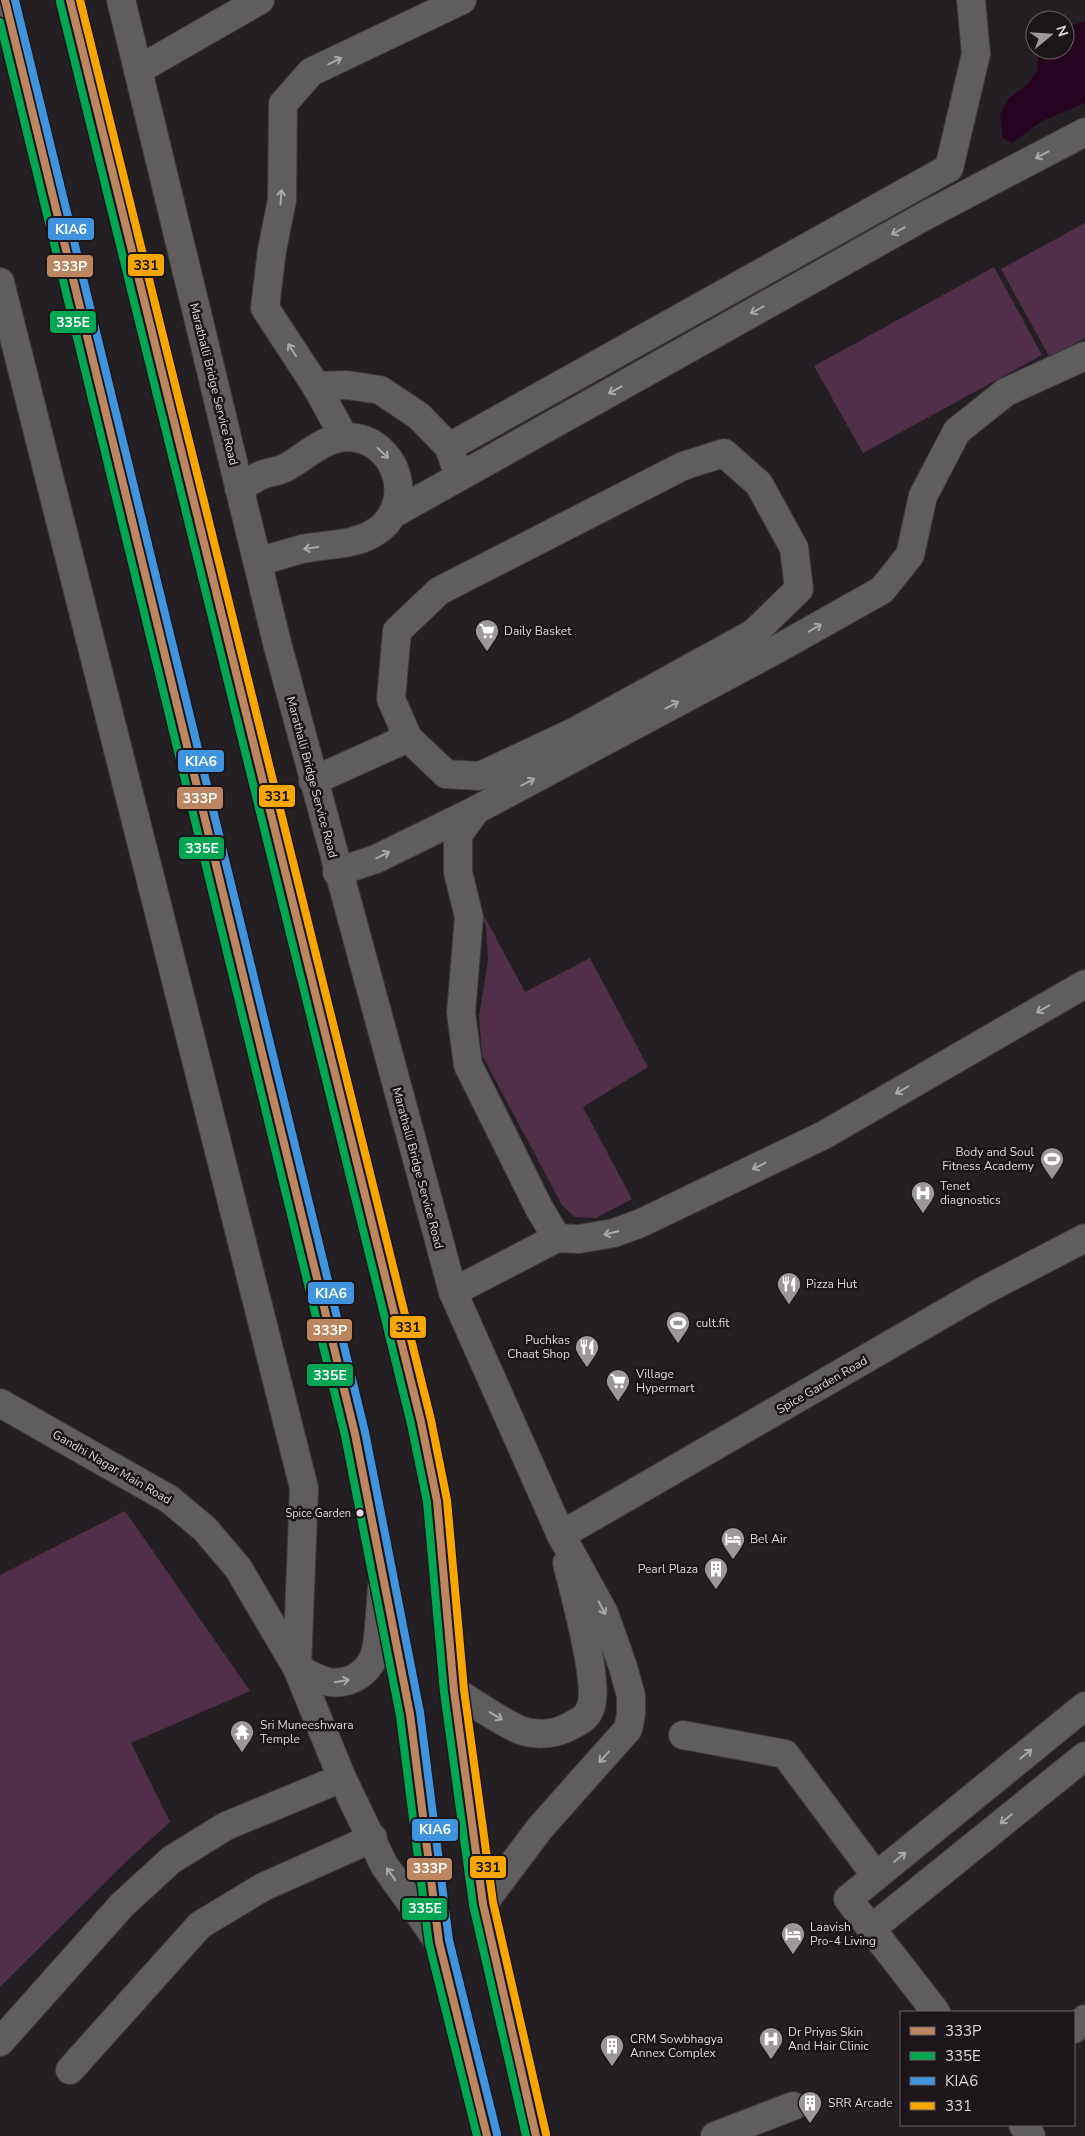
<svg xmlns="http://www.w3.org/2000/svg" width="1085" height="2136" viewBox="0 0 1085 2136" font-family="'Nunito Sans',sans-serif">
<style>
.green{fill:#512f48}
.water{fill:#26031f}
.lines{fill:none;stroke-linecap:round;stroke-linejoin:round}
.minor-casing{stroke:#3d3a3c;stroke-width:30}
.major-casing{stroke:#3d3a3c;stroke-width:30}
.minor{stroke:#5f5d5e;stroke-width:28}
.major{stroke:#605e5f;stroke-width:28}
.bus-1-casing{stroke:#1c151a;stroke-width:11}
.bus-2-casing{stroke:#1c151a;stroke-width:11}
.bus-3-casing{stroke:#1c151a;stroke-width:11}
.bus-4-casing{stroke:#1c151a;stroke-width:11}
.bus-1{stroke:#bb8660;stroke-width:8}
.bus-2{stroke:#00a651;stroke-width:8}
.bus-3{stroke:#4094de;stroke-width:8}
.bus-4{stroke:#f7a600;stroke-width:8}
.oneway{stroke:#aaa7a9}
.bus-dot{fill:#dcd8db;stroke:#1c151a;stroke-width:2}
.labels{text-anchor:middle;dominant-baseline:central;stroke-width:5;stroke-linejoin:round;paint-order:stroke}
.bus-label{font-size:11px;fill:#dcd8db;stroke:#1c151a;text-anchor:end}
.street-label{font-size:12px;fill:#dcd8db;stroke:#1c151a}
.poi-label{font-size:12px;fill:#dcd8db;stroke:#1c151a;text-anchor:start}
.line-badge{stroke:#1c151a;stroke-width:2}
.badge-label{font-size:14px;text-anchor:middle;font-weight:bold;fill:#fff}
.pale-badge-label{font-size:14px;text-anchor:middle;font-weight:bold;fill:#111}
</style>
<rect width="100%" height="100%" fill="#241f22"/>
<g class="green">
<path d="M1085 223V338L1050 358 1001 269Z"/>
<path d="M994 267 1042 355 863 453 814 366Z"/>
<path d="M480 908 525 992 590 958 648 1067 583 1107 632 1199 596 1218 575 1217 562 1205 482 1055 479 1017 488 960 486 927Z"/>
<path d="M125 1511 250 1691 131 1743 170 1822 130 1858 0 1987V1575Z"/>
</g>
<path class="water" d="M1085 22V103L1042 121 1012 143 1003 138 1000 115 1008 99 1028 84 1037 71 1039 50H1065V26Z"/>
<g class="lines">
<g class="minor-casing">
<g id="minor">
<path d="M121 0 277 643 453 1292 561 1535 604 1613 623 1667 631 1696V1714L628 1729 540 1828 483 1904"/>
<path d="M138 70 260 0"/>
<path d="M0 282 304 1488 297 1668 342 1778 384 1865 439 1942"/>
<path d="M316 386 347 385 380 390 419 416 449 447 455 465"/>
<path d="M344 437 316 386 265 308 272 250 282 200 283 104 311 72 462 0"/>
<path d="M449 447 949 168 976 54 971 0"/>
<path d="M239 488C246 484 252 480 259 476 267 472 277 472 285 468 304 458 323 438 346 437 399 437 419 508 372 534 351 546 325 544 302 549 287 553 272 558 258 562"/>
<path d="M393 514 923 217 1085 132"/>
<path d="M313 781 408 738 391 699 397 631 439 591 683 466 724 453 759 484 794 548 799 589 754 633 574 732 480 776 446 774 408 738"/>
<path d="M476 810 458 835V872L469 917 461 1013 468 1065 539 1208 557 1238"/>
<path d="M337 872 376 859 476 810 779 648 882 590 910 555 923 496 957 431 1006 392 1085 356"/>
<path d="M453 1292 557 1238 579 1239 614 1233 641 1223 824 1135 1085 984"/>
<path d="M0 1403 169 1499 205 1529 238 1568 297 1668"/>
<path d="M561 1535 983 1291 1085 1238"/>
<path d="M297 1668C307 1673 318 1680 329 1682 351 1685 371 1672 376 1650 380 1630 380 1608 382 1587"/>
<path d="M454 1691C475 1703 497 1720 520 1730 533 1735 551 1735 564 1729 574 1724 586 1720 590 1709 601 1685 574 1593 567 1563"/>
<path d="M683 1735 785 1754 876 1876"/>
<path d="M871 1929 1085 1756"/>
<path d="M936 2012 848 1899 1085 1706"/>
<path d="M1074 2029 1085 2019"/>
<path d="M0 2042 122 1905 171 1860 226 1826 342 1778"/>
<path d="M70 2070 200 1925 263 1887 373 1838"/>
<path d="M1023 2125 1031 2136"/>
<path d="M715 2136 793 2106"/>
</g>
</g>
<g class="major-casing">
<g id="major">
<path d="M5 0 355 1434 410 1714 439 1942 487 2136"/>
<path d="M70 0 421 1422 437 1501 454 1691 483 1904 536 2136"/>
</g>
</g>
<use href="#minor" class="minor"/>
<use href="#major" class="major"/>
<g class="bus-1-casing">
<g id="bus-1">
<path d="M5 0 355 1434 410 1714 439 1942 487 2136"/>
<path d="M70 0 421 1422 437 1501 454 1691 483 1904 536 2136"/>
</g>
</g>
<g class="bus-2-casing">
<g id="bus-2">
<path d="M60 2 411 1424 427 1502 444 1692 473 1905 526 2136"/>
<path d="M0 22 345 1436 400 1716 429 1944 477 2136"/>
</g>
</g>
<g class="bus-3-casing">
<path id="bus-3" d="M15 0 365 1432 420 1712 449 1940 497 2134"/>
</g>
<g class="bus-4-casing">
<path id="bus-4" d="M80 0 431 1420 447 1500 464 1690 493 1902 546 2134"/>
</g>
<use href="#bus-1" class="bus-1"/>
<use href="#bus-2" class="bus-2"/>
<use href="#bus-3" class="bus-3"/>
<use href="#bus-4" class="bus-4"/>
</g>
<defs><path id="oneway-shaft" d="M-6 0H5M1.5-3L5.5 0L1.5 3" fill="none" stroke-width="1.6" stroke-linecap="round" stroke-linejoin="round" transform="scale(1.25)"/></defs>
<g class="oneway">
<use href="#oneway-shaft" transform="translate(335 61) rotate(-26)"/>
<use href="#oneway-shaft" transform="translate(1042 155) rotate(152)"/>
<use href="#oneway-shaft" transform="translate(281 197) rotate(-86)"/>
<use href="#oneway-shaft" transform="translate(898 231) rotate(151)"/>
<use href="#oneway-shaft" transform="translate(757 310) rotate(151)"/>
<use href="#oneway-shaft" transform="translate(292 350) rotate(-123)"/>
<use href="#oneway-shaft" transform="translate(615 390) rotate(151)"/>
<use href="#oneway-shaft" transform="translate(383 453) rotate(43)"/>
<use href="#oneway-shaft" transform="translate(311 548) rotate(172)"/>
<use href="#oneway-shaft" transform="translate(815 628) rotate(-30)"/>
<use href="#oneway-shaft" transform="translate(672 705) rotate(-28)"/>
<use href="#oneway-shaft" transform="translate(528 782) rotate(-28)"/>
<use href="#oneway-shaft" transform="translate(383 855) rotate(-26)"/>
<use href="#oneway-shaft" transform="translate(1043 1009) rotate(150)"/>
<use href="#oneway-shaft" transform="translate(902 1090) rotate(150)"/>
<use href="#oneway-shaft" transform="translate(759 1166) rotate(154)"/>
<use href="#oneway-shaft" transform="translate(611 1233) rotate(166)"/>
<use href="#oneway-shaft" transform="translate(602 1608) rotate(63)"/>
<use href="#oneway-shaft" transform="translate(342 1681) rotate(-9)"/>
<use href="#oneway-shaft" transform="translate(496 1716) rotate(31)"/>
<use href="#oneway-shaft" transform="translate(1026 1754) rotate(-39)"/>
<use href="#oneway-shaft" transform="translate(604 1757) rotate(132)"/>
<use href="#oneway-shaft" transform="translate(1006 1819) rotate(141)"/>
<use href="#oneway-shaft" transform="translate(900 1857) rotate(-39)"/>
<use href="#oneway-shaft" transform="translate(391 1874) rotate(-125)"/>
</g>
<defs>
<g id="supermarket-pin" transform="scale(1.25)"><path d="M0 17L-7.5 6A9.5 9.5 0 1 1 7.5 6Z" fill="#9c979a" stroke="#1c151a"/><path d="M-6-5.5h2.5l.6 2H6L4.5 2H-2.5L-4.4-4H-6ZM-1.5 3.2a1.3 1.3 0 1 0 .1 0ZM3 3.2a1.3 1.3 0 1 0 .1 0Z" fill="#fff"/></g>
<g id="stadium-pin" transform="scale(1.25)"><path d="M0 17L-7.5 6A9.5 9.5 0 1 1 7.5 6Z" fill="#9c979a" stroke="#1c151a"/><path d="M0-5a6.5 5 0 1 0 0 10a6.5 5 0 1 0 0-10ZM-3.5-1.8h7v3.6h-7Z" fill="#fff"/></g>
<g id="hospital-pin" transform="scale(1.25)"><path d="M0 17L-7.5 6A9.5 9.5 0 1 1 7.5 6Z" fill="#9c979a" stroke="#1c151a"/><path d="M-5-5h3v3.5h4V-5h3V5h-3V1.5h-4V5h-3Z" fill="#fff"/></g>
<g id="restaurant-pin" transform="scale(1.25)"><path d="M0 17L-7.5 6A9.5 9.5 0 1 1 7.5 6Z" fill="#9c979a" stroke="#1c151a"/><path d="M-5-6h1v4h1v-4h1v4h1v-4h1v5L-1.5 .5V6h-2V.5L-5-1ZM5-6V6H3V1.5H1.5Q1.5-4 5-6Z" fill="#fff"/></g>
<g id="hotel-pin" transform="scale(1.25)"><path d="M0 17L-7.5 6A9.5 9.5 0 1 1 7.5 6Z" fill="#9c979a" stroke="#1c151a"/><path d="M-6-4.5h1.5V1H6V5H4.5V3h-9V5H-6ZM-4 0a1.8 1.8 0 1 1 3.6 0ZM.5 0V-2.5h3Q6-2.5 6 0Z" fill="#fff"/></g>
<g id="building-pin" transform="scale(1.25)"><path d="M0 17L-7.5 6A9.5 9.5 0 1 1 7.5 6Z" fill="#9c979a" stroke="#1c151a"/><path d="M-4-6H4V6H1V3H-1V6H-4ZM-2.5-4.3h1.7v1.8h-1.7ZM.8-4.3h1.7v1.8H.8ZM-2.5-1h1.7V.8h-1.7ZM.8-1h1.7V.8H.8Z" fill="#fff"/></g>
<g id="temple-pin" transform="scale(1.25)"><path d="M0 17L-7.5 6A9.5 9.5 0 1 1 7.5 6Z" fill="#9c979a" stroke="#1c151a"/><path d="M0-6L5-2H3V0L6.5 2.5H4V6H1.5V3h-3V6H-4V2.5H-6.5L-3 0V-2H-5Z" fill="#fff"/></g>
</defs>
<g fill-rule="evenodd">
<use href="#supermarket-pin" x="487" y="631"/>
<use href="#stadium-pin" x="1052" y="1159"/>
<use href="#hospital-pin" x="923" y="1193"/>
<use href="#restaurant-pin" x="789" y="1284"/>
<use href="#stadium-pin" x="678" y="1323"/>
<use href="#restaurant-pin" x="587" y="1347"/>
<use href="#supermarket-pin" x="618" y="1381"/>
<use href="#hotel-pin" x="733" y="1539"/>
<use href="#building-pin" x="716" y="1569"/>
<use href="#temple-pin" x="242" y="1732"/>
<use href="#hotel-pin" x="793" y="1934"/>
<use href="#hospital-pin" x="771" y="2039"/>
<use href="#building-pin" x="612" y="2046"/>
<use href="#building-pin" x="810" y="2103"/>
</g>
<circle class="bus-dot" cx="360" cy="1513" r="4.5"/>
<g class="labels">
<g class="bus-label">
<text x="351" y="1513">Spice Garden</text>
</g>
<g class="street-label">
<text transform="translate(214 384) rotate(76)">Marathalli Bridge Service Road</text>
<text transform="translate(312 777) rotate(75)">Marathalli Bridge Service Road</text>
<text transform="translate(418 1168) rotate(75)">Marathalli Bridge Service Road</text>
<text transform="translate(822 1385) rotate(-30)">Spice Garden Road</text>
<text transform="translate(112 1467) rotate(30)">Gandhi Nagar Main Road</text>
</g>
<g class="poi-label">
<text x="504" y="631">Daily Basket</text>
<text x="1034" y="1152" text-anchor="end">Body and Soul<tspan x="1034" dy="14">Fitness Academy</tspan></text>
<text x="940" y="1186">Tenet<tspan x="940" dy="14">diagnostics</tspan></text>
<text x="806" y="1284">Pizza Hut</text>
<text x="696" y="1323">cult.fit</text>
<text x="570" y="1340" text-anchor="end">Puchkas<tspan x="570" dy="14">Chaat Shop</tspan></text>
<text x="636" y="1374">Village<tspan x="636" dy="14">Hypermart</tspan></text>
<text x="750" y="1539">Bel Air</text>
<text x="698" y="1569" text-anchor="end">Pearl Plaza</text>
<text x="260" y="1725">Sri Muneeshwara<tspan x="260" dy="14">Temple</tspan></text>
<text x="810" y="1927">Laavish<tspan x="810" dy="14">Pro-4 Living</tspan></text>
<text x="788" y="2032">Dr Priyas Skin<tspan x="788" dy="14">And Hair Clinic</tspan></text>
<text x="630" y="2039">CRM Sowbhagya<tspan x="630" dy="14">Annex Complex</tspan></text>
<text x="828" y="2103">SRR Arcade</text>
</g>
</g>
<g class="line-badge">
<rect x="47" y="217" width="48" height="24" rx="5" fill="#4094de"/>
<rect x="127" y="253" width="38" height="24" rx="5" fill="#f7a600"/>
<rect x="46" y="254" width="48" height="24" rx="5" fill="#bb8660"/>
<rect x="49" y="310" width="48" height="24" rx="5" fill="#00a651"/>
<rect x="177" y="749" width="48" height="24" rx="5" fill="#4094de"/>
<rect x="258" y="784" width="38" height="24" rx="5" fill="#f7a600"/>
<rect x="176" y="786" width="48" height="24" rx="5" fill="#bb8660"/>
<rect x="178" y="836" width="47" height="24" rx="5" fill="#00a651"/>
<rect x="307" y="1281" width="48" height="24" rx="5" fill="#4094de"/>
<rect x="389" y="1315" width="38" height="24" rx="5" fill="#f7a600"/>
<rect x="306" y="1318" width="47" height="24" rx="5" fill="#bb8660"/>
<rect x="306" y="1363" width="48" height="24" rx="5" fill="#00a651"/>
<rect x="411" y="1818" width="48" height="24" rx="5" fill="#4094de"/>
<rect x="469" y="1855" width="38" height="24" rx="5" fill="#f7a600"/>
<rect x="406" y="1857" width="47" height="24" rx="5" fill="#bb8660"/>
<rect x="401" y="1897" width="47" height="24" rx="5" fill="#00a651"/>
</g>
<g class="badge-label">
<text x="71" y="234">KIA6</text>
<text x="70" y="271">333P</text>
<text x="73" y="327">335E</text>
<text x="201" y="766">KIA6</text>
<text x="200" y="803">333P</text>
<text x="202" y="853">335E</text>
<text x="331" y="1298">KIA6</text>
<text x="330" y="1335">333P</text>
<text x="330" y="1380">335E</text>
<text x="435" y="1834">KIA6</text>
<text x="430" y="1873">333P</text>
<text x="425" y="1913">335E</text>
</g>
<g class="pale-badge-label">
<text x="146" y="270">331</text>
<text x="277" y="801">331</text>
<text x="408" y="1332">331</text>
<text x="488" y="1872">331</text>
</g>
<rect x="900" y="2011" width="175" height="115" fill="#1c151a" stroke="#696367"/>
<rect x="910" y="2027" width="25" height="8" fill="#bb8660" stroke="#696367"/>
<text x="945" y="2036" font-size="15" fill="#dcd8db">333P</text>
<rect x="910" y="2052" width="25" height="8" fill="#00a651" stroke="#696367"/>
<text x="945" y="2061" font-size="15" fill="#dcd8db">335E</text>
<rect x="910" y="2077" width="25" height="8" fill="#4094de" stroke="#696367"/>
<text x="945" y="2086" font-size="15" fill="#dcd8db">KIA6</text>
<rect x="910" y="2102" width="25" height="8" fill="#f7a600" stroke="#696367"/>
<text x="945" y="2111" font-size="15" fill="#dcd8db">331</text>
<g transform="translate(1050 35) rotate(72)"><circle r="24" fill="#1c151a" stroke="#696367"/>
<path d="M0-4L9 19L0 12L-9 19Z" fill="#9c979a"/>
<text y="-8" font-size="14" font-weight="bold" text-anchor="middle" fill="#dcd8db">N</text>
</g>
</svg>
